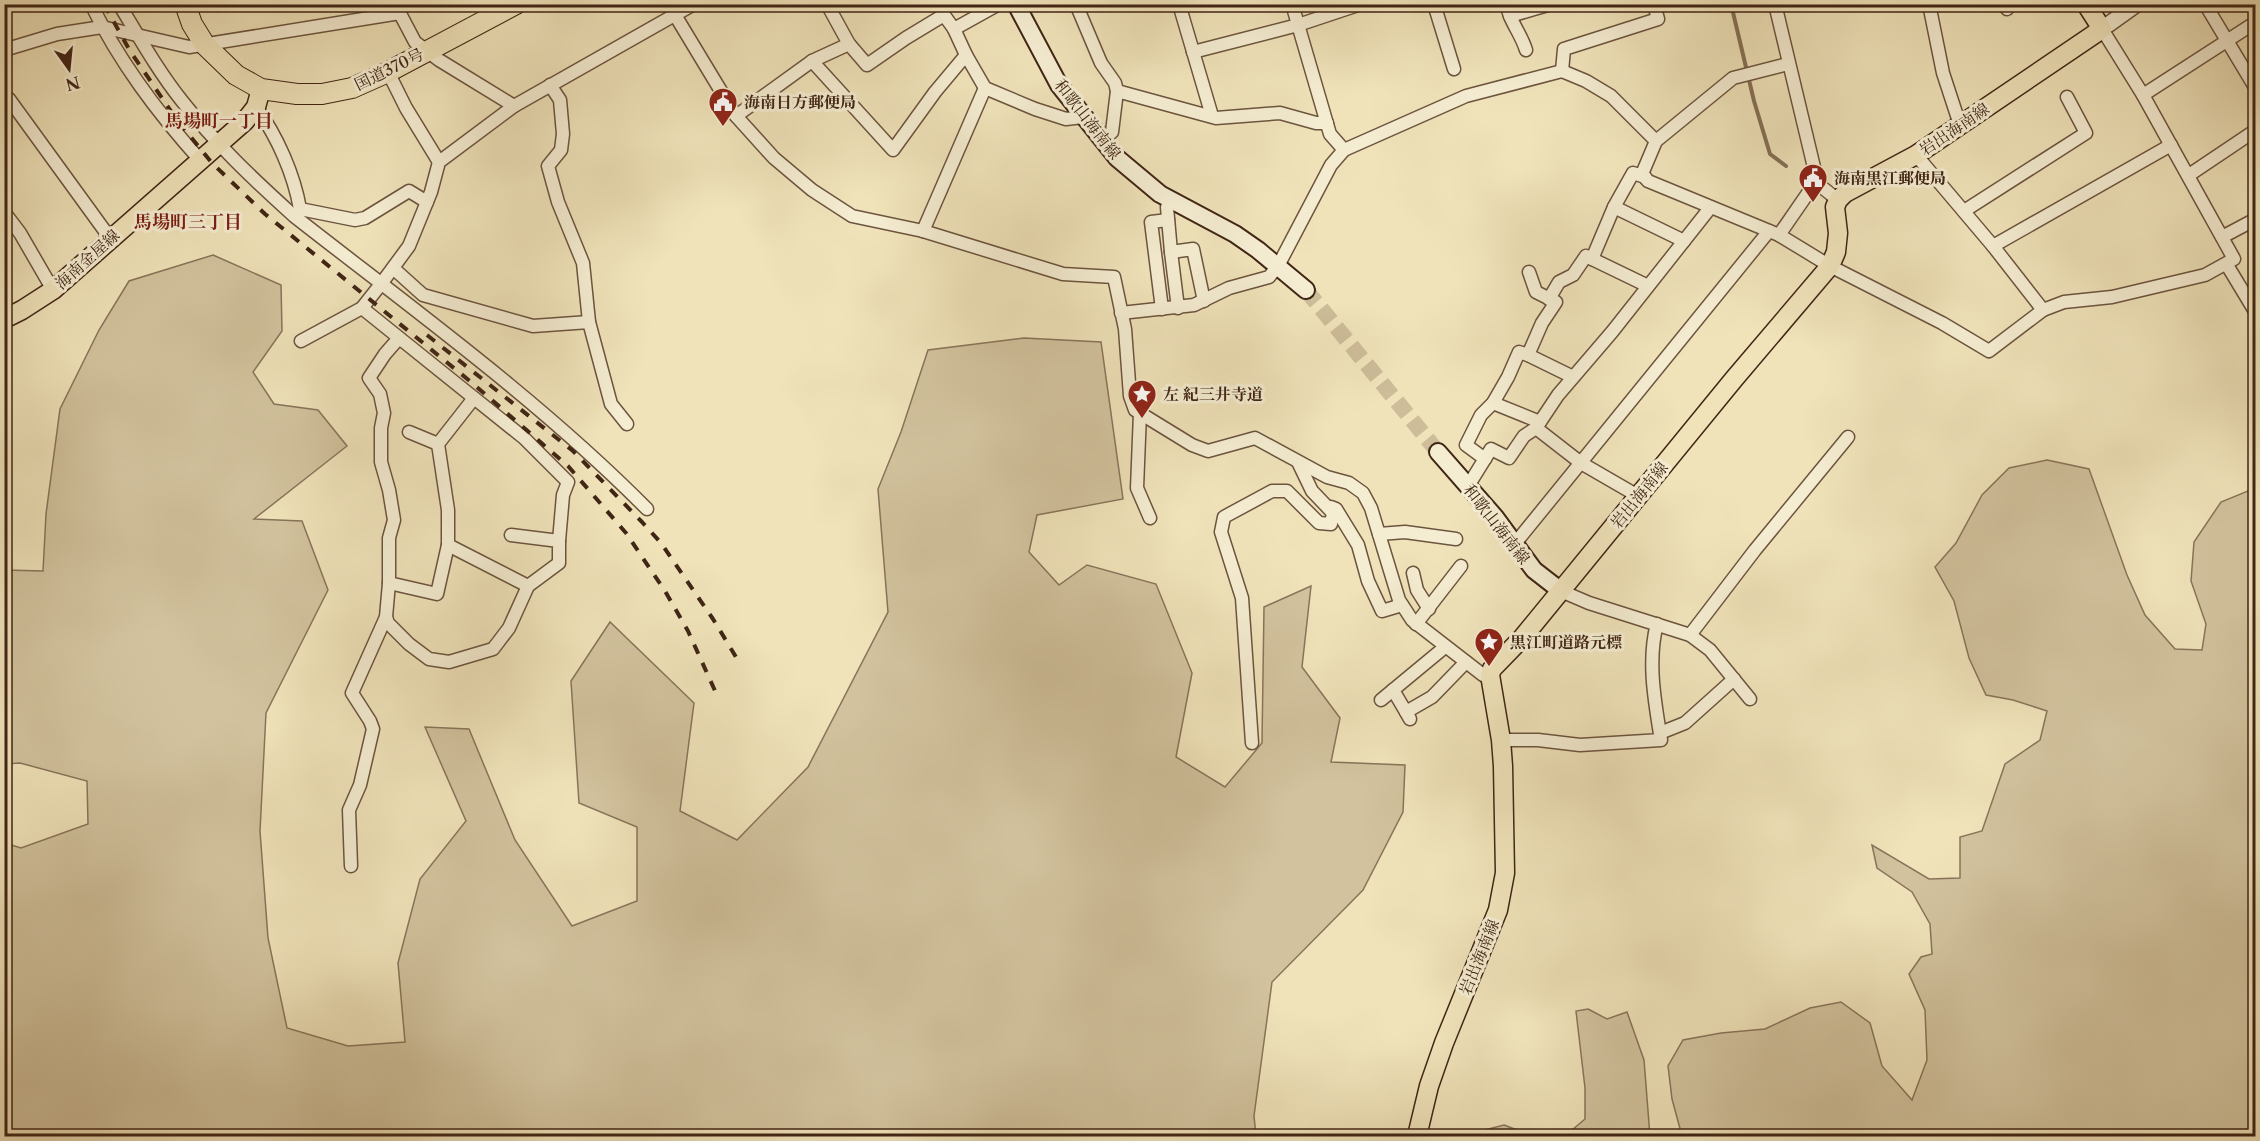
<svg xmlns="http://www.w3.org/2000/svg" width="2260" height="1141" viewBox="0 0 2260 1141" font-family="'Libre Caslon Text','Noto Serif JP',serif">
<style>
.green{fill:#d2c39e;stroke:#89745a;stroke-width:1.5}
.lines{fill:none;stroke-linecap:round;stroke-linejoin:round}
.stream{stroke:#867056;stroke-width:4}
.secondary-tunnel{stroke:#cdbd99;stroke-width:16;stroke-dasharray:16 8;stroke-linecap:butt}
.minor-casing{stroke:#6c543e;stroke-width:15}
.tertiary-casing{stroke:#6c543e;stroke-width:18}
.secondary-casing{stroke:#402515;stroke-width:20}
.primary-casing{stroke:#402515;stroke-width:21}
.trunk-casing{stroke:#402515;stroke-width:22}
.minor{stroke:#f5edd2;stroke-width:12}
.tertiary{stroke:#f5edd2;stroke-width:15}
.secondary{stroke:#f5edd2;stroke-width:16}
.primary{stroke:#f0e3ba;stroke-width:18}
.trunk{stroke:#f0e3ba;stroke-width:20}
.rail{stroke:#402515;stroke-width:4;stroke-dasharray:10 10;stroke-linecap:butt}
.labels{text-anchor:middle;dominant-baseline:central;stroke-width:6;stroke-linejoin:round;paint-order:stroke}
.street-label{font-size:16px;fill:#402515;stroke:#f5edd2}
.poi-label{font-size:16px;font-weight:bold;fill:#402515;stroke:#f5edd2;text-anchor:start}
.neighbourhood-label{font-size:18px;font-weight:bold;fill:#7a1f14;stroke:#f5edd2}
</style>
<rect width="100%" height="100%" fill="#f0e3ba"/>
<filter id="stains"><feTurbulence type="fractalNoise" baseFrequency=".00333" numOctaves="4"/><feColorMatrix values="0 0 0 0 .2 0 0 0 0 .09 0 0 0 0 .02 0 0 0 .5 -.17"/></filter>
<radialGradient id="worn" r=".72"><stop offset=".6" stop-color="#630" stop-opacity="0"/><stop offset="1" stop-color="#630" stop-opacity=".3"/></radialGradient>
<g class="green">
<path d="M213 255 281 285 282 331 253 372 274 404 318 410 347 446 254 519 302 521 328 590 266 713 260 831 268 938 287 1028 348 1046 405 1042 398 963 420 879 466 821 425 727 469 729 515 840 572 926 637 901V827L579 803 571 681 610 622 694 703 680 811 737 840 808 767 888 612 878 489 901 432 928 350 1024 338 1101 342 1123 499 1037 515 1029 552 1059 585 1087 565 1156 584 1192 673 1176 757 1225 787 1262 743 1264 607 1311 586 1302 667 1340 718 1331 762 1405 765 1403 812 1363 890 1272 982 1254 1116 1256 1136H5V843L21 848 88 824 87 781 20 763 5 764V570L43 571 46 514 60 409 99 330 129 281Z"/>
<path d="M2047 460 2089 469 2127 575 2145 615 2175 649 2202 650 2206 624 2191 581 2194 542 2221 502 2255 488V1136H1682L1672 1099 1668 1066 1683 1040 1721 1033 1765 1029 1810 1008 1841 1002 1870 1023 1882 1066 1912 1100 1927 1060 1925 1010 1909 974 1921 957 1932 954 1930 924 1912 892 1877 868 1872 845 1929 879 1960 878V837L1982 831 2005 764 2040 740 2047 711 2013 700 1986 695 1969 658 1954 601 1935 567 1956 543 1982 495 2009 468Z"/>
<path d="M1588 1009 1607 1019 1627 1012 1644 1060 1650 1136H1565L1585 1119V1088L1576 1011Z"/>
<path d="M1504 1125 1533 1136H1470L1473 1133Z"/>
</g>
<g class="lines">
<path class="stream" d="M1731 4 1754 101 1770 154 1786 166"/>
<path class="secondary-tunnel" d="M1306 290 1438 452"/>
<g class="minor-casing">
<g id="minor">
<path d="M91 4C120 63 157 112 200 160"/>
<path d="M119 4C139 37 158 71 182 101 215 143 254 180 294 216 414 310 540 401 647 509"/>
<path d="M395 4 415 42 439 60 514 106"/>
<path d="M827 4 849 44 867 65 906 38 944 15 954 29 999 4"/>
<path d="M1076 4 1101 63 1115 83 1117 91"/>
<path d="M1179 4 1212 116"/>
<path d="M1292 4 1330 134 1344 150 1466 96 1562 71 1586 81 1611 96 1656 141"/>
<path d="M1434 4 1454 69"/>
<path d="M1506 4 1510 16 1551 4"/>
<path d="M1775 4 1818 184 1838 200"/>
<path d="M1929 4 1943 73 1960 125"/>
<path d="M2006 4 2007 9"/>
<path d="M2205 4 2256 89"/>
<path d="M675 15 736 116 774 158 812 190 852 216 923 231 1063 274 1114 277 1125 329 1130 396 1135 410 1192 445 1208 451 1255 438 1327 477 1349 483 1363 493 1371 508 1399 600 1412 620 1483 675H1490"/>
<path d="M1510 16C1515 28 1522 37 1526 50"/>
<path d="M4 50 57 34 102 27 189 47 400 13"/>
<path d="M1193 52 1298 25 1361 4"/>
<path d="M966 55 985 88 1035 109 1066 119 1083 117"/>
<path d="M812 61 893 150 935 92 966 55 954 29"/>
<path d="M1788 64 1733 78 1656 141 1642 174 1648 181 1779 235 1830 266 1942 323 1989 351 2043 310"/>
<path d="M1562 71 1564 49 1658 19 1654 4"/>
<path d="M388 72 406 108 439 162"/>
<path d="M550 85 560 100 563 134 561 150 548 166 558 202 583 263 589 322 611 404 627 424"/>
<path d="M2143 95 2256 22"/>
<path d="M4 97 9 99 110 238"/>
<path d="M256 107C277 136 294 174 300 209"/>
<path d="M736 116 812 61 849 44"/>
<path d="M1102 141 1112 132 1117 91 1216 118 1280 113 1316 123H1327"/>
<path d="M1916 155 1993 246 2043 310 2064 302 2112 297 2205 275 2234 259 2143 95 2102 29"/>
<path d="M2189 175 2256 130"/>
<path d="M1171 200 1167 207 1171 252 1193 249 1204 301"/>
<path d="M1614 207 1684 241"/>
<path d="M300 209 355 220 365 218 409 191 427 202"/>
<path d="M1964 211 2086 133 2067 97"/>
<path d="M4 212 20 233 53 290"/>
<path d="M923 231 985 88"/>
<path d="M1779 235 1817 180"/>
<path d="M2222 237 2256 219"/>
<path d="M1993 246 2171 145"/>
<path d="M1171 252 1178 308"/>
<path d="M1592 259 1614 207 1633 173 1645 177"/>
<path d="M2227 265 2256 313"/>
<path d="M393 268 423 295 533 326 589 322"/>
<path d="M1529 272 1536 292 1554 301"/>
<path d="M1549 299 1559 282 1573 275 1586 256 1648 286"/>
<path d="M362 308 524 438 568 482 563 495 559 541"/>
<path d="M1162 309 1151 222 1168 220"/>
<path d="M1121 313 1194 305 1229 288 1269 277 1278 266 1331 165 1344 150"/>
<path d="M399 338 385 354 369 378 380 394 384 413 381 428V462L389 490 394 520 389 538V583L437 594 448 545"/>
<path d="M301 341 362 308 381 284 409 246 431 192 439 162 514 106 694 4"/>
<path d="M1528 355 1573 377"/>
<path d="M474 398 438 444 448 510V545L528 586"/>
<path d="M1493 403 1540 422"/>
<path d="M1140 413 1137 488 1150 518"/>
<path d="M1536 428 1581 463 1638 496"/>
<path d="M409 432 438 444"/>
<path d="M1485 459 1466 445 1481 415 1493 403 1508 377 1519 352 1528 355 1542 323 1556 302"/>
<path d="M1468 486 1491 449 1509 458 1524 436 1536 428 1558 395 1612 332 1710 208"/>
<path d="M1331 507 1336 509 1358 545 1368 581 1382 611 1402 605"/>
<path d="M1379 534 1405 532 1456 539"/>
<path d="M1513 546 1769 231"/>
<path d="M1413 573 1417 590 1429 609"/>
<path d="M1561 591 1589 603 1690 635 1710 650 1750 699"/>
<path d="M386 617 388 623 409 644 429 659 449 662 493 649 509 628 528 586 559 563V541L511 535"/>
<path d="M1416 624 1461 566"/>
<path d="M1690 635 1755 550 1848 437"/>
<path d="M1381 700 1393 690"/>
<path d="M1406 712 1393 690 1445 647"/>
<path d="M1410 719 1406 712 1432 697 1466 662"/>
<path d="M1660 733 1685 723 1734 679"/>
<path d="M1501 740H1538L1580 745 1661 740C1655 703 1647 661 1657 624"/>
<path d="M1252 743 1242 598 1221 532 1224 517 1272 491H1287L1319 523 1331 524 1333 513 1312 491 1298 462"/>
<path d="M351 866 349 810 360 785 373 729 370 721 352 693 386 617 389 583"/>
</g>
</g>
<g class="tertiary-casing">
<path id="tertiary" d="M2102 29 2137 4"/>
</g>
<g class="secondary-casing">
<g id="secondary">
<path d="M1016 4 1059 85 1117 158 1160 194 1235 234 1258 250 1306 290"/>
<path d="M1438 452 1495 517 1534 570 1561 591"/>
</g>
</g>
<g class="primary-casing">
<g id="primary">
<path d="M4 319 22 310 53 290 245 121 256 107 261 89"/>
<path d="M1417 1136 1429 1086 1444 1043 1498 910 1505 873 1503 766 1501 740 1490 675 1492 669 1523 637 1734 379 1830 266 1836 252 1838 233 1835 207 1838 200 1845 193 1916 155 2102 29 2086 4"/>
</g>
</g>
<g class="trunk-casing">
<path id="trunk" d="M185 4 192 24 205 45 236 75 261 89 297 94H322L352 88 388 72 516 4"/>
</g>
<use href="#minor" class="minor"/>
<use href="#tertiary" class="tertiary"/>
<use href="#secondary" class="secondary"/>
<use href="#primary" class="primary"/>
<use href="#trunk" class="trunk"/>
<g class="rail">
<path d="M104 4 130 51 177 120 212 163 265 214 471 382 568 466 626 533 665 591 688 631 716 693"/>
<path d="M427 335 573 451 642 522 661 543 713 619 739 662"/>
</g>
</g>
<defs>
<g id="civic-pin" transform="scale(1.5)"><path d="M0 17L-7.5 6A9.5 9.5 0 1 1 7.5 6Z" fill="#8f2418" stroke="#f5edd2"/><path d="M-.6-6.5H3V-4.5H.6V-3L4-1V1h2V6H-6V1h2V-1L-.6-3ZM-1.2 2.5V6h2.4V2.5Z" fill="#fff"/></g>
<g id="sight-pin" transform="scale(1.5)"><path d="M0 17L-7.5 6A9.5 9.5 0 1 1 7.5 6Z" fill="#8f2418" stroke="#f5edd2"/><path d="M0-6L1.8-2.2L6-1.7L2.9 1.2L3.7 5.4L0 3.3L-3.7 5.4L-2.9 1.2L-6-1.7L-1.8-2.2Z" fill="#fff"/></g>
</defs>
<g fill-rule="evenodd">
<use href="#civic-pin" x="723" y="102"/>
<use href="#civic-pin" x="1813" y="178"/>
<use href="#sight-pin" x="1142" y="394"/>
<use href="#sight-pin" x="1489" y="642"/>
</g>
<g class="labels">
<g class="street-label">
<text transform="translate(389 69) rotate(-26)">国道370号</text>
<text transform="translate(1088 119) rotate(52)">和歌山海南線</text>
<text transform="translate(1954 129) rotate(-34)">岩出海南線</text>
<text transform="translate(87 259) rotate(-42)">海南金屋線</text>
<text transform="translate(1639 495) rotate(-51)">岩出海南線</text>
<text transform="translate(1497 524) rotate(52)">和歌山海南線</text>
<text transform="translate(1479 957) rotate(-68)">岩出海南線</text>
</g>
<g class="poi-label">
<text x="744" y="102">海南日方郵便局</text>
<text x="1834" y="178">海南黒江郵便局</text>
<text x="1163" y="394">左 紀三井寺道</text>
<text x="1510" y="642">黒江町道路元標</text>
</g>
<g class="neighbourhood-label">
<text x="219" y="121">馬場町一丁目</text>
<text x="188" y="222">馬場町三丁目</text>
</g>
</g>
<rect width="2260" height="1141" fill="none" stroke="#f0e3ba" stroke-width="24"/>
<rect x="6" y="6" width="2248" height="1129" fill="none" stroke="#402515" stroke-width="3"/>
<rect x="12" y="12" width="2236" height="1117" fill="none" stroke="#402515" stroke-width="1.5"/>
<g transform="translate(69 69) rotate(165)" stroke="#f5edd2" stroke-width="4.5" paint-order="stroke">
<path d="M0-4.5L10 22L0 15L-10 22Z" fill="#402515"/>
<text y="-9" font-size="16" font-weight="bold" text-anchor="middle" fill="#402515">N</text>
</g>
<rect width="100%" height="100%" filter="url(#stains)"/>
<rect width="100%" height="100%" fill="url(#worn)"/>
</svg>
